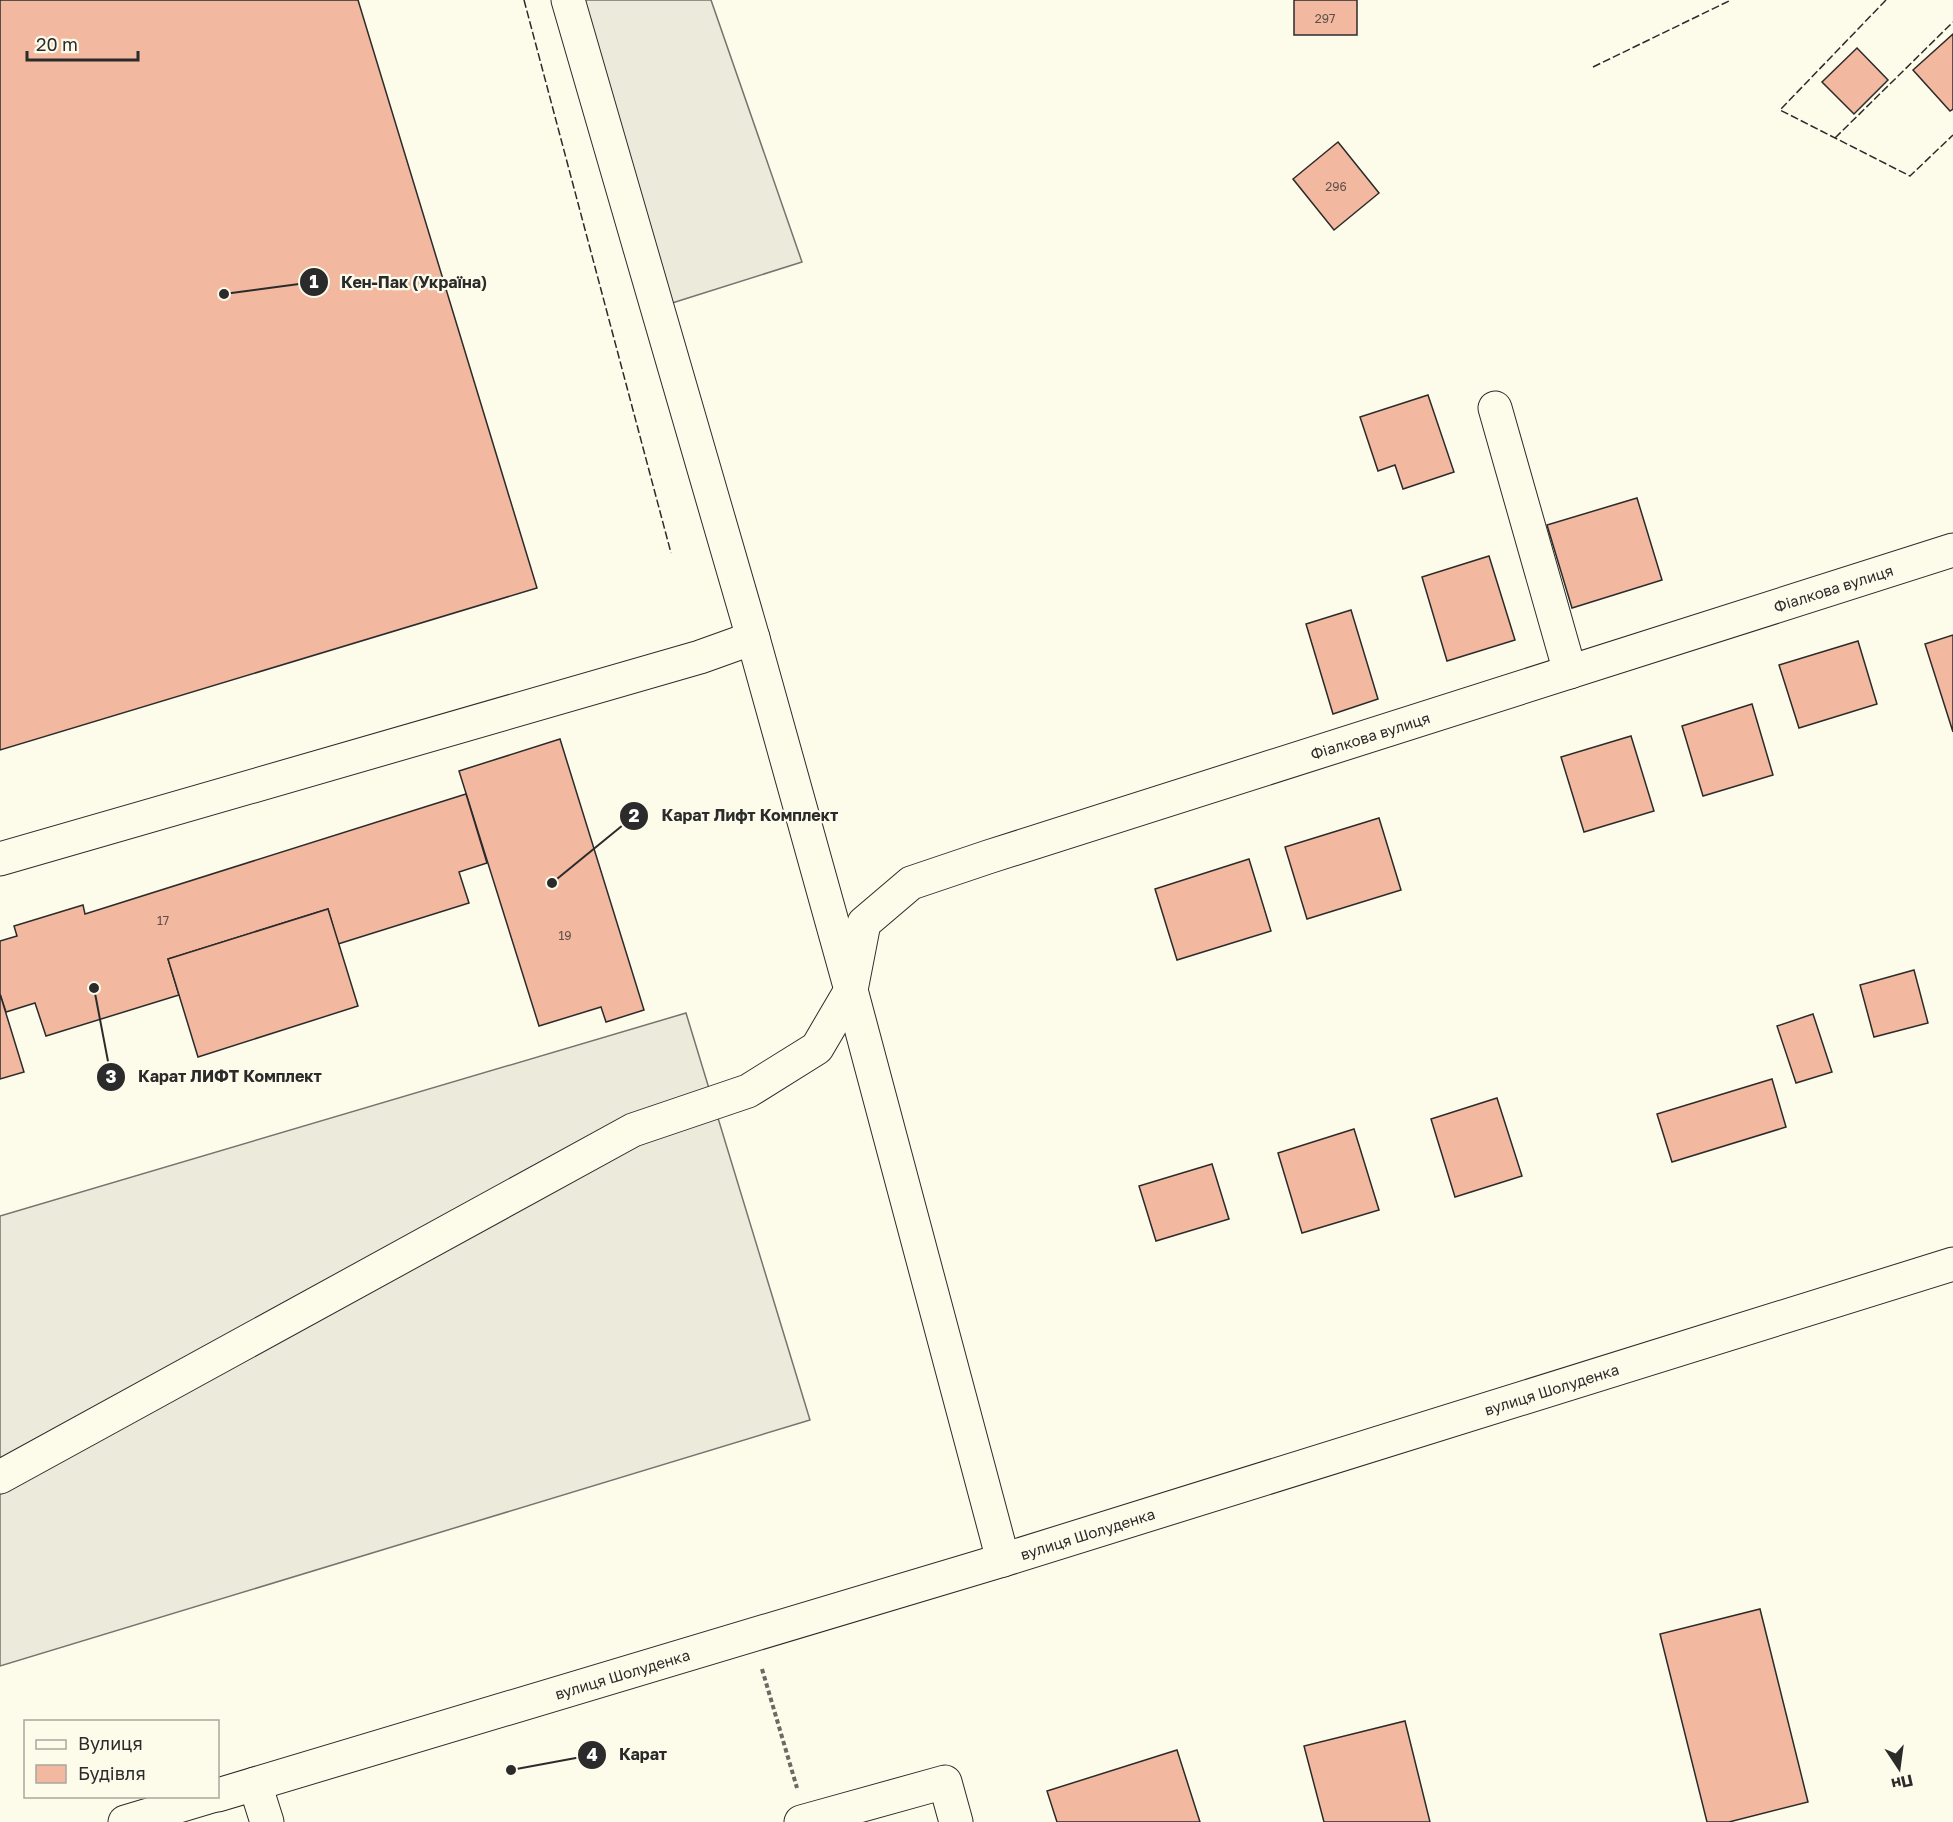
<svg xmlns="http://www.w3.org/2000/svg" width="1953" height="1822" viewBox="0 0 1953 1822" font-family="'Golos Text',sans-serif">
<style>
.parking{fill:#eceadb;stroke:#74746e;stroke-width:1.5}
.building{fill:#f2b8a0;stroke:#2b2b2b;stroke-width:1.5}
.lines{fill:none;stroke-linecap:round;stroke-linejoin:round}
.minor-casing{stroke:#2b2b2b;stroke-width:35}
.major-casing{stroke:#2b2b2b;stroke-width:35}
.path{stroke:#6a6964;stroke-width:4;stroke-dasharray:4.5 3;stroke-linecap:butt}
.minor{stroke:#fdfbea;stroke-width:33}
.major{stroke:#fdfbea;stroke-width:33}
.fence{stroke:#2b2b2b;stroke-width:1.5;stroke-dasharray:8 3;stroke-linecap:butt}
.labels{text-anchor:middle;dominant-baseline:central;stroke-width:4.5;stroke-linejoin:round;paint-order:stroke}
.number-label{font-size:12px;fill:#5d4e48}
.street-label{font-size:15px;fill:#2b2b2b;stroke:#fdfbea}
.leader{fill:none;stroke:#2b2b2b;stroke-width:2}
.callout-dot{fill:#2b2b2b;stroke:#fdfbea;stroke-width:2}
.mark-label{font-size:18px;text-anchor:middle;font-weight:bold;fill:#fff}
.callout-label{font-size:16px;text-anchor:middle;font-weight:bold;fill:#2b2b2b;stroke:#fdfbea;stroke-width:4.5;stroke-linejoin:round;paint-order:stroke}
</style>
<rect width="100%" height="100%" fill="#fdfbea"/>
<g class="parking">
<path d="M583 0H711L802 262 669 304Z"/>
<path d="M686 1013 810 1420 0 1666V1216Z"/>
</g>
<g class="building">
<path d="M0 0H358L537 588 0 750Z"/>
<rect x="1294" y="0" width="63" height="35"/>
<path d="M1953 34V109L1950 111 1913 70Z"/>
<path d="M1857 48 1888 80 1854 114 1822 82Z"/>
<path d="M1338 142 1379 193 1334 230 1293 179Z"/>
<path d="M1428 395 1454 472 1403 489 1395 465 1378 471 1360 417Z"/>
<path d="M1637 498 1662 580 1572 608 1547 525Z"/>
<path d="M1489 556 1515 640 1447 661 1422 577Z"/>
<path d="M1351 610 1378 699 1333 714 1306 624Z"/>
<path d="M1953 635V732L1925 644Z"/>
<path d="M1858 641 1877 704 1799 728 1779 665Z"/>
<path d="M1752 704 1773 775 1703 796 1682 726Z"/>
<path d="M1631 736 1654 811 1584 832 1561 757Z"/>
<path d="M560 739 644 1010 606 1022 601 1007 539 1026 459 771Z"/>
<path d="M466 794 487 863 459 872 469 903 338 944 328 909 168 959 179 995 46 1036 35 1003 6 1012 0 994V941L17 936 14 926 83 905 85 914Z"/>
<path d="M1379 818 1401 890 1307 919 1285 847Z"/>
<path d="M1249 859 1271 931 1177 960 1155 889Z"/>
<path d="M328 909 358 1006 198 1057 168 959Z"/>
<path d="M1914 970 1928 1023 1874 1037 1860 985Z"/>
<path d="M0 994 24 1072 0 1079Z"/>
<path d="M1813 1014 1832 1072 1796 1083 1777 1026Z"/>
<path d="M1772 1079 1786 1127 1672 1162 1657 1114Z"/>
<path d="M1497 1098 1522 1176 1455 1197 1431 1119Z"/>
<path d="M1354 1129 1379 1210 1302 1233 1278 1153Z"/>
<path d="M1212 1164 1229 1219 1156 1241 1139 1186Z"/>
<path d="M1760 1609 1808 1802 1729 1822H1707L1660 1634Z"/>
<path d="M1405 1721 1430 1822H1324L1304 1746Z"/>
<path d="M1177 1750 1200 1822H1057L1047 1791Z"/>
</g>
<g class="lines">
<g class="minor-casing">
<g id="minor">
<path d="M568 0 753 638 851 990 1003 1560"/>
<path d="M1495 408 1570 672"/>
<path d="M0 859 700 657 753 638"/>
<path id="s1" d="M0 1477 633 1130 748 1091 817 1048 851 990 864 923 911 883 988 857 1953 550"/>
<path d="M255 1784 267 1822"/>
<path d="M801 1822 945 1782 956 1822"/>
</g>
</g>
<g class="major-casing">
<g id="major">
<path id="s2" d="M218 1795 1003 1560 1953 1264"/>
<path d="M125 1822 212 1796"/>
</g>
</g>
<path class="path" d="M762 1669 797 1788"/>
<use href="#minor" class="minor"/>
<use href="#major" class="major"/>
<g class="fence">
<path d="M524 0 671 553"/>
<path d="M1886 0 1780 110 1910 176 1953 135"/>
<path d="M1593 67 1731 0"/>
<path d="M1835 138 1953 22"/>
</g>
</g>
<g class="labels">
<g class="number-label">
<text x="1325" y="18">297</text>
<text x="1336" y="186">296</text>
<text x="163" y="920">17</text>
<text x="565" y="935">19</text>
</g>
<g class="street-label">
<text stroke="none"><textPath href="#s1" startOffset="2090">Фіалкова вулиця</textPath></text>
<text stroke="none"><textPath href="#s1" startOffset="1604">Фіалкова вулиця</textPath></text>
<text stroke="none"><textPath href="#s2" startOffset="1394">вулиця Шолуденка</textPath></text>
<text stroke="none"><textPath href="#s2" startOffset="908">вулиця Шолуденка</textPath></text>
<text stroke="none"><textPath href="#s2" startOffset="422">вулиця Шолуденка</textPath></text>
</g>
</g>
<path class="leader" d="M224 294L314 282M552 883L634 816M94 988L111 1077M511 1770L592 1755"/>
<g class="callout-dot">
<circle cx="224" cy="294" r="6"/>
<circle cx="552" cy="883" r="6"/>
<circle cx="94" cy="988" r="6"/>
<circle cx="511" cy="1770" r="6"/>
<circle cx="314" cy="282" r="15"/>
<circle cx="634" cy="816" r="15"/>
<circle cx="111" cy="1077" r="15"/>
<circle cx="592" cy="1755" r="15"/>
</g>
<g class="mark-label">
<text x="314" y="288">1</text>
<text x="634" y="822">2</text>
<text x="111" y="1083">3</text>
<text x="592" y="1761">4</text>
</g>
<g class="callout-label">
<text x="414" y="288">Кен-Пак (Україна)</text>
<text x="750" y="821">Карат Лифт Комплект</text>
<text x="230" y="1082">Карат ЛИФТ Комплект</text>
<text x="643" y="1760">Карат</text>
</g>
<rect x="24" y="1720" width="195" height="78" fill="#fdfbea" stroke="#a9a89e" stroke-width="1.5"/>
<rect x="36" y="1740" width="30" height="9" fill="#fdfbea" stroke="#a9a89e" stroke-width="1.5"/>
<text x="78" y="1750" font-size="18" fill="#2b2b2b">Вулиця</text>
<rect x="36" y="1765" width="30" height="18" fill="#f2b8a0" stroke="#a9a89e" stroke-width="1.5"/>
<text x="78" y="1780" font-size="18" fill="#2b2b2b">Будівля</text>
<g transform="translate(1899 1768) rotate(167)" stroke="#fdfbea" stroke-width="4.5" paint-order="stroke">
<path d="M0-4.5L10 22L0 15L-10 22Z" fill="#2b2b2b"/>
<text y="-9" font-size="16" font-weight="bold" text-anchor="middle" fill="#2b2b2b">Пн</text>
</g>
<path d="M27 51v9h111v-9" fill="none" stroke="#2b2b2b" stroke-width="3"/>
<text x="36" y="51" font-size="18" fill="#2b2b2b" stroke="#fdfbea" stroke-width="4.5" paint-order="stroke">20 m</text>
</svg>
